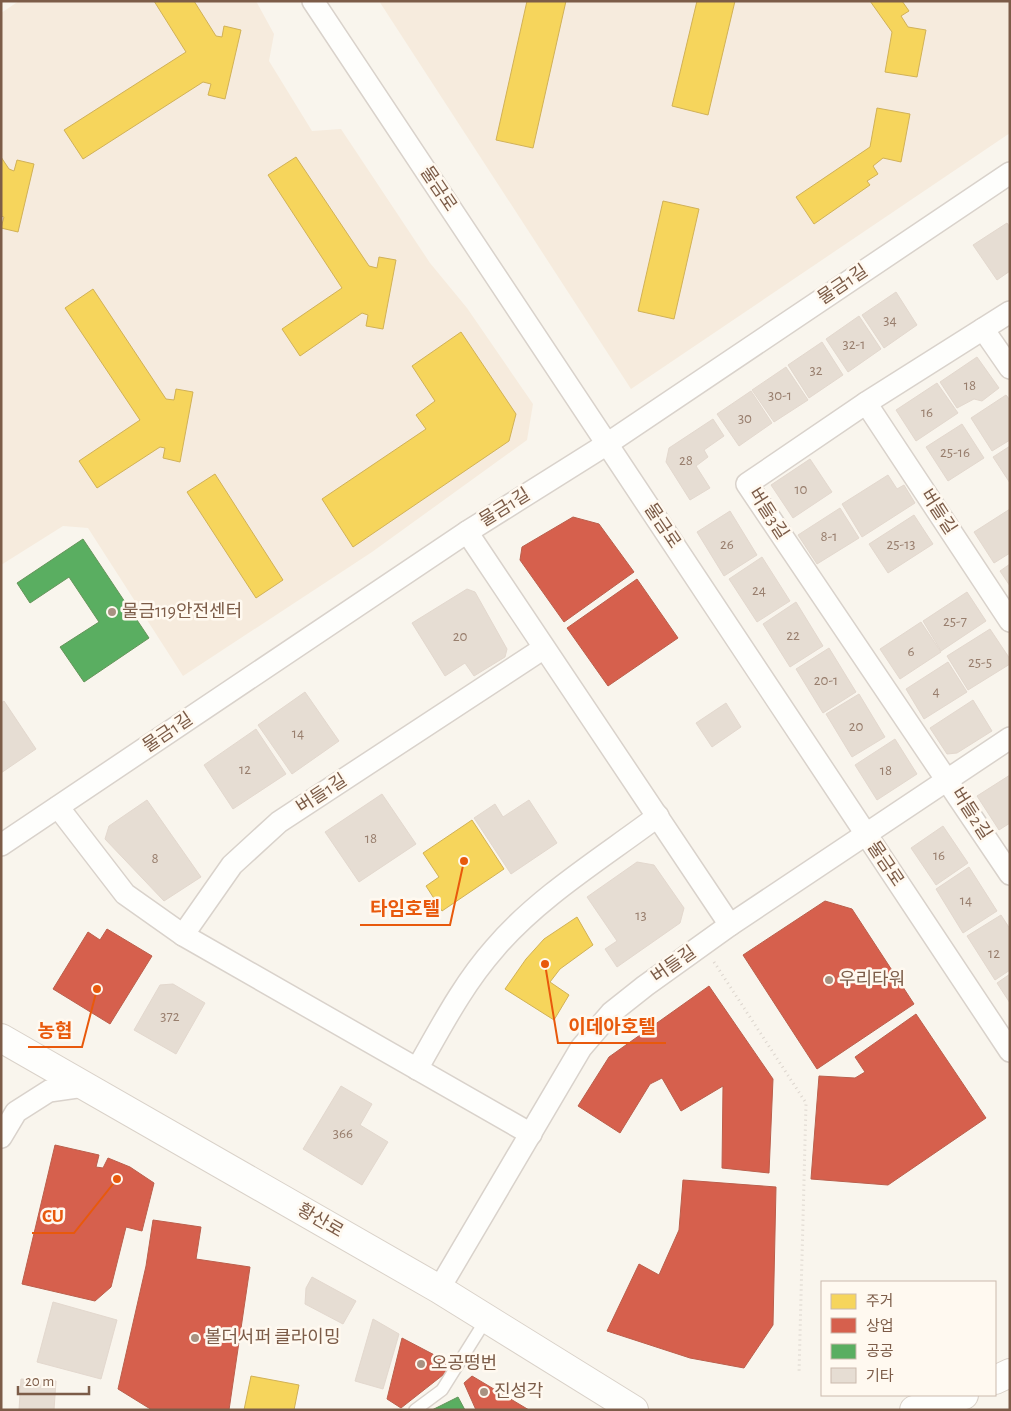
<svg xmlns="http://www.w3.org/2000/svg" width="1011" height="1411" viewBox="0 0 1011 1411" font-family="'Alegreya Sans','Noto Sans KR',sans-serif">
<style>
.residential{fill:#f6ebdd}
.homes{fill:#f6d55c;stroke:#d1b156}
.shops{fill:#d6604d;stroke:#bb5f4c}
.public{fill:#5aae61;stroke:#64955a}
.building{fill:#e6ddd3;stroke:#e3d8ce}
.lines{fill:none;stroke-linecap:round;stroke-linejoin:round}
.service-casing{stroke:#d9d2cb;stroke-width:14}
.minor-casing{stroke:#d9d2cb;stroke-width:24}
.secondary-casing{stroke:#d9d1c8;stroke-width:30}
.path{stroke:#dcd5cd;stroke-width:3;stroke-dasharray:1 4;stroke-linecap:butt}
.service{stroke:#fefefc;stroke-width:11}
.minor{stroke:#fefefc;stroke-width:21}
.secondary{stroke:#fefefc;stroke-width:28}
.poi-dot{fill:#a89282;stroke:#fff9f0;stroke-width:2}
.labels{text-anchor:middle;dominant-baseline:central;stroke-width:5;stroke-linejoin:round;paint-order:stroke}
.number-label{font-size:15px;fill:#987e6d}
.street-label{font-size:18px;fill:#7c5c48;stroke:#fff9f0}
.poi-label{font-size:18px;fill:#7c5c48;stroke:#fff9f0;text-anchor:start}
.leader{fill:none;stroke:#e8590c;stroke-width:2}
.callout-dot{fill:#e8590c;stroke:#fff9f0;stroke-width:2}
.callout-label{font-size:19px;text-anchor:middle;font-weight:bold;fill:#e8590c;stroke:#fff9f0;stroke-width:5;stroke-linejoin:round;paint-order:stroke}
</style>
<rect width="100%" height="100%" fill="#f9f5ed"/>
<g class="residential">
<path d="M19 1H256L274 34 269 61 312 131 341 129 430 263 467 308 533 404 527 440 372 552 183 676 88 528 63 526 1 565V13Z"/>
<path d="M379 1H1010V133L631 389Z"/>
</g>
<g class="homes">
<path d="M154 1H194L216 36 222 37 224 26 241 30 225 99 208 95 211 84 203 82 83 159 64 130 186 52Z"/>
<path d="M527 1H566L533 148 496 140Z"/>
<path d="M697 1H735L708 115 672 106Z"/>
<path d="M870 1H902L909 11 901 16 908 27 926 30 917 77 885 72 892 32Z"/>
<path d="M877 108 910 114 901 162 883 158 873 166 878 174 867 181 870 185 814 224 796 197 870 147Z"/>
<path d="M1 157 9 169 14 171 17 160 34 164 18 232 1 228 4 217 1 216Z"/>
<path d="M296 157 369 266 377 268 379 257 396 260 383 329 366 326 368 315 362 313 300 356 282 329 342 288 268 175Z"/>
<path d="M663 201 699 209 674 319 638 311Z"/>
<path d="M93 289 166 399 174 400 176 389 193 392 180 462 163 458 165 448 160 447 97 488 79 461 140 420 65 308Z"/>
<path d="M461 332 516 414 509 441 353 547 322 499 426 429 416 415 435 401 412 366Z"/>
<path d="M215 474 283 580 256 598 187 492Z"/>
<path d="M472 820 504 869 442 911 426 886 439 877 423 853Z"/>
<path d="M577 917 593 945 560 969 550 982 569 995 554 1020 505 989 526 959 544 939Z"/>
<path d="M251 1376 299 1385 294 1410H244Z"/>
</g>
<g class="shops">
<path d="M573 517 599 524 634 572 564 622 520 560 522 547Z"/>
<path d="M637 579 678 638 608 686 567 628Z"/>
<path d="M825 901 852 909 914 1004 817 1069 743 955Z"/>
<path d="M107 929 152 956 110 1024 53 989 88 932 100 940Z"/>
<path d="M709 986 773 1079 769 1173 722 1168 723 1086 681 1111 662 1078 650 1084 620 1133 578 1106 609 1057Z"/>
<path d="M916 1014 986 1118 888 1185 811 1179 819 1076 855 1078 865 1072 855 1057Z"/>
<path d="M55 1145 99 1155 96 1167 103 1168 108 1158 130 1167 154 1183 142 1231 126 1227 111 1287 95 1301 22 1284Z"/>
<path d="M683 1180 776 1187 773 1325 744 1368 690 1358 607 1331 639 1264 659 1275 679 1230Z"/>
<path d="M153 1220 201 1227 196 1259 250 1267 229 1410H152L118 1389 146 1266Z"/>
<path d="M402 1338 444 1360 448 1371 401 1408 387 1399Z"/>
<path d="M472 1376 529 1410H476L464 1383Z"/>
</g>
<g class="public">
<path d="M83 539 149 638 84 682 60 647 99 622 69 577 30 603 17 583Z"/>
<path d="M458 1397 465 1410H432Z"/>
</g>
<g class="building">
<path d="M1007 223 1010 227V271L997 280 973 245Z"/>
<path d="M896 292 917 325 884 348 862 315Z"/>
<path d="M859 316 881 349 848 372 826 339Z"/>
<path d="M822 342 843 375 809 398 788 365Z"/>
<path d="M977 357 999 388 982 401 974 399 957 408 940 382Z"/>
<path d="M786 367 808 400 774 422 752 390Z"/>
<path d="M937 383 958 413 916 441 896 410Z"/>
<path d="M751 391 772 423 739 446 717 414Z"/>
<path d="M1006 395 1010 400V440L992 451 971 418Z"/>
<path d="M713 419 724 436 704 450 708 457 696 466 710 488 690 500 666 462 669 448Z"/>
<path d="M962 424 984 458 948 481 926 447Z"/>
<path d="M1010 446V483L993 457Z"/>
<path d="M810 459 832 492 793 518 771 485Z"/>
<path d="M888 475 897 489 904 485 915 503 862 537 842 504Z"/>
<path d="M840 508 859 538 817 564 798 535Z"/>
<path d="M1010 509V553L994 563 974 532Z"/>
<path d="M730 511 757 555 724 576 697 532Z"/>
<path d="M914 515 933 544 888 573 869 544Z"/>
<path d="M762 557 790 601 757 622 729 579Z"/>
<path d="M1010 564V586L1000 571Z"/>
<path d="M467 589 475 592 507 649 505 657 474 676 465 663 445 676 412 623Z"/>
<path d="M967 592 986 621 941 651 923 621Z"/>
<path d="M796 602 823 646 790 667 763 624Z"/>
<path d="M921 622 941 652 900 679 880 649Z"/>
<path d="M990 629 1010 659V664L968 690 947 656Z"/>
<path d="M829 648 856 692 823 713 796 669Z"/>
<path d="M948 662 967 692 924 719 906 689Z"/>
<path d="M305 692 339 741 292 774 258 725Z"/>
<path d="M859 694 885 737 852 757 826 714Z"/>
<path d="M973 700 992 731 957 753 947 754 930 728Z"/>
<path d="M4 701 36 749 1 773V703Z"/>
<path d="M726 703 741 727 712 747 696 723Z"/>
<path d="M256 729 286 774 233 809 204 765Z"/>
<path d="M895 739 917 774 877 800 855 765Z"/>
<path d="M1010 775V823L999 830 977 796Z"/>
<path d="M382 794 416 844 359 882 325 832Z"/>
<path d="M147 800 201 877 164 901 105 839 109 826Z"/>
<path d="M529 800 557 843 511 874 474 818 495 804 503 817Z"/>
<path d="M943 826 968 863 936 885 911 848Z"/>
<path d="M637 862 654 865 684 908 680 923 617 967 605 949 617 941 587 897Z"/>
<path d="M969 867 997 911 963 933 936 889Z"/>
<path d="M1001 915 1010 929V970L995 980 967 936Z"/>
<path d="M1010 974V1003L997 983Z"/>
<path d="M173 984 205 1003 176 1054 134 1030 160 985Z"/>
<path d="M341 1086 372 1104 360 1125 388 1142 362 1185 303 1149Z"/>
<path d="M312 1277 356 1301 343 1324 305 1304 306 1288Z"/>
<path d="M53 1302 117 1320 101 1379 37 1362Z"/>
<path d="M373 1319 399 1334 383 1389 355 1381Z"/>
<path d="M21 1379 56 1381 54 1410H19Z"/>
</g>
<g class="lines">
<g class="service-casing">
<path id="service" d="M415 1410 442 1390 487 1318"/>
</g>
<g class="minor-casing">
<g id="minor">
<path d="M313 1 1010 1051"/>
<path d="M1010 312 866 403 747 484 1010 874"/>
<path d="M983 329 1010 368"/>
<path d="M866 403 1010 621"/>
<path d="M467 532 730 925"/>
<path d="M58 807 125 894 183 935 531 1134"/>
<path d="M1 845 467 532 607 444 1010 173"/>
<path d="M183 935 232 865 279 822 544 648"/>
<path d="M417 1069C441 1027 463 984 495 948 538 897 605 856 658 816"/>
<path d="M1 1137 16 1112 49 1091 84 1086"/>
<path d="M439 1289 581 1048 611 1013 645 986 730 925 1010 738"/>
</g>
</g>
<g class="secondary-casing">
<g id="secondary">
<path d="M1 1038 439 1289 634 1410"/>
<path d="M995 1380 1010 1373"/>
<path d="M914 1410 964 1395"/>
</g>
</g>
<path class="path" d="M714 962 806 1103 799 1374"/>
<use href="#service" class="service"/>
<use href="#minor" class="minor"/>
<use href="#secondary" class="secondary"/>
</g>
<g class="poi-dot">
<circle cx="112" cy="612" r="5"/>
<circle cx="829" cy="980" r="5"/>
<circle cx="195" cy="1338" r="5"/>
<circle cx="421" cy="1364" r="5"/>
<circle cx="484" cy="1392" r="5"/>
</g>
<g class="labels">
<g class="number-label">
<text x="890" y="320">34</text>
<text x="854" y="344">32-1</text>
<text x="816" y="370">32</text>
<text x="970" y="385">18</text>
<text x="780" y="395">30-1</text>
<text x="927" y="412">16</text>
<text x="745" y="418">30</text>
<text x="955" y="452">25-16</text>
<text x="686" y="460">28</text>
<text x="801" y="489">10</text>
<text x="829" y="536">8-1</text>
<text x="727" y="544">26</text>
<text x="901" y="544">25-13</text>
<text x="759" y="590">24</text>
<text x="955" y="621">25-7</text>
<text x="793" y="635">22</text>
<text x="460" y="636">20</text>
<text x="911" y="651">6</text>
<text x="980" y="662">25-5</text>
<text x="826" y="680">20-1</text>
<text x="936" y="691">4</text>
<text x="856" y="726">20</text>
<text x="298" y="733">14</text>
<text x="245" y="769">12</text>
<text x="886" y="770">18</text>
<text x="371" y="838">18</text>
<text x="939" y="855">16</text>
<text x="155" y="858">8</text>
<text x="966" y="900">14</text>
<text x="641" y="915">13</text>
<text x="994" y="953">12</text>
<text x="170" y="1016">372</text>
<text x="343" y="1133">366</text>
</g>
<g class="street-label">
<text transform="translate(438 189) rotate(56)">물금로</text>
<text transform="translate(843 285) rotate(-34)">물금1길</text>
<text transform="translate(505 508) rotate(-32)">물금1길</text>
<text transform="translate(938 512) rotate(57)">버들길</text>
<text transform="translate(768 514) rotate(57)">버들3길</text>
<text transform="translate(662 526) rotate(56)">물금로</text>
<text transform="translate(168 733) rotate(-34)">물금1길</text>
<text transform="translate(322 794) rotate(-33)">버들1길</text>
<text transform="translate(971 814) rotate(57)">버들2길</text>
<text transform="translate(885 864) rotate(56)">물금로</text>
<text transform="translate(674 965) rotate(-35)">버들길</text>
<text transform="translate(320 1221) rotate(30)">황산로</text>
</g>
<g class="poi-label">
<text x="122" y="612">물금119안전센터</text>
<text x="839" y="980">우리타워</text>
<text x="205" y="1338">볼더서퍼 클라이밍</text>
<text x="431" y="1364">오공떵번</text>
<text x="494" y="1392">진성각</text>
</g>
</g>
<path class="leader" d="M464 861L450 925H360M545 964L558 1043H666M97 989L82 1047H28M117 1179L74 1233H32"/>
<g class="callout-dot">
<circle cx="464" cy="861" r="5"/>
<circle cx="545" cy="964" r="5"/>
<circle cx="97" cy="989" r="5"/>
<circle cx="117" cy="1179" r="5"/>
</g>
<g class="callout-label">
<text x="405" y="915">타임호텔</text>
<text x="612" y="1033">이데아호텔</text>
<text x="55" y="1037">농협</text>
<text x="53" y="1222">CU</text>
</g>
<rect width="1011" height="1411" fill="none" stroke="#7c5c48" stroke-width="5"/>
<rect x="821" y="1281" width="175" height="115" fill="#fff9f0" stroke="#cbbaad"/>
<rect x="831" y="1294" width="25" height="15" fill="#f6d55c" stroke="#cbbaad"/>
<text x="866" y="1306" font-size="15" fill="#7c5c48">주거</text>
<rect x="831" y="1318" width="25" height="15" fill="#d6604d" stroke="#cbbaad"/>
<text x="866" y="1331" font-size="15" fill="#7c5c48">상업</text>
<rect x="831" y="1344" width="25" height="15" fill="#5aae61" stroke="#cbbaad"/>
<text x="866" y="1356" font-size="15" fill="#7c5c48">공공</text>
<rect x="831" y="1368" width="25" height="15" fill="#e6ddd3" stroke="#cbbaad"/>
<text x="866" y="1381" font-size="15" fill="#7c5c48">기타</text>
<path d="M18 1386v8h71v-8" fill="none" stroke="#7c5c48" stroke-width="2.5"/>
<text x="25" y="1386" font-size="15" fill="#7c5c48" stroke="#fff9f0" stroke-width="4" paint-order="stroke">20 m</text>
</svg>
